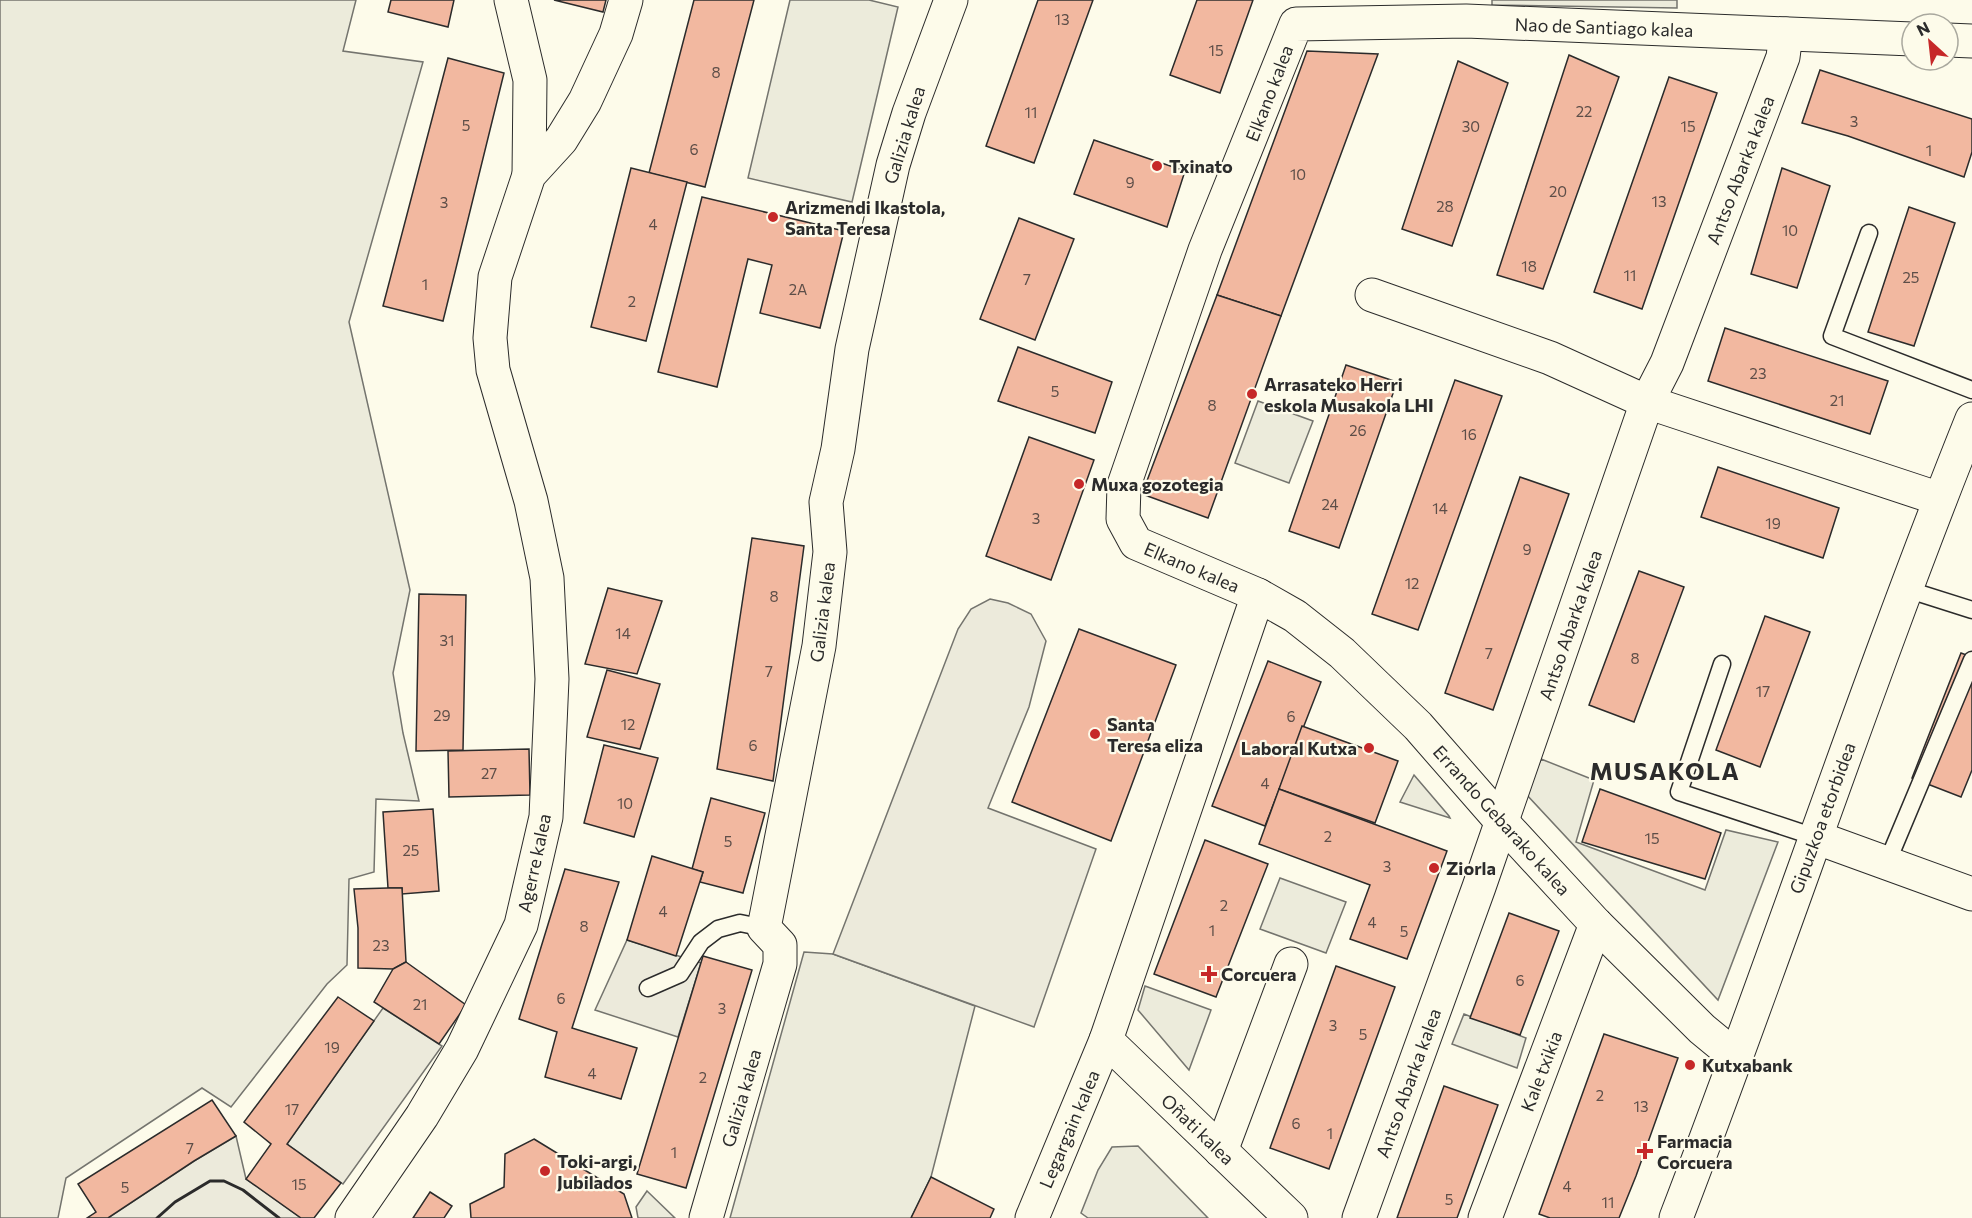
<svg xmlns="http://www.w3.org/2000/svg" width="1972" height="1218" viewBox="0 0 1972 1218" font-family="Commissioner,sans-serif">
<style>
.green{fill:#ecebdb;stroke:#74746e;stroke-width:1.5}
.parking{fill:#eceadb;stroke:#74746e;stroke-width:1.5}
.building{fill:#f2b8a0;stroke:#2b2b2b;stroke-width:1.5}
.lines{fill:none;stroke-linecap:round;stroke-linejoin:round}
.service-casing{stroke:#2b2b2b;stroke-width:19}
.minor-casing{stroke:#2b2b2b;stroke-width:35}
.tertiary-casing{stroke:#2b2b2b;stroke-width:35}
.service{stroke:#fdfbea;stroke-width:16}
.minor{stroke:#fdfbea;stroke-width:33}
.tertiary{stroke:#fdfbea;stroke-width:33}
.wall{stroke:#2b2b2b;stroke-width:3}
.poi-dot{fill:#c62828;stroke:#fdfbea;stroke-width:2}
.labels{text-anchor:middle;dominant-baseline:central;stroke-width:4.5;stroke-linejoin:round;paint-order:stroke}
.number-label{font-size:15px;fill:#5d4e48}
.street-label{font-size:18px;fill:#2b2b2b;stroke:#fdfbea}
.poi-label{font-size:18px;font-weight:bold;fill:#2b2b2b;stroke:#fdfbea;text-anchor:start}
.district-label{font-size:24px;font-weight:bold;letter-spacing:1.5px;fill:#2b2b2b;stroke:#fdfbea}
</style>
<rect width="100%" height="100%" fill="#fdfbea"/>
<g class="green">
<path d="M0 0H356L343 51 423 62 349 322 410 590 393 673 403 733 419 801 376 799 374 872 349 879 347 965 327 984 231 1107 202 1088 66 1178 58 1218H0Z"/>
<path d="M790 0H869L898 7 852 202 748 178Z"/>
<path d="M1492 0H1677V8L1492 5Z"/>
<path d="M1258 401 1313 421 1289 483 1235 463Z"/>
<path d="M1541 759 1594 780 1576 842 1705 890 1726 830 1778 842 1718 1000 1526 794Z"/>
<path d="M1414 775 1449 816 1450 818 1400 802Z"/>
<path d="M1280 878 1346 902 1326 953 1260 929Z"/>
<path d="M804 952 833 954 975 1006 931 1177 911 1218H730Z"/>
<path d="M1145 986 1211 1010 1189 1070 1138 1010Z"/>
<path d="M1464 1014 1526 1038 1517 1068 1452 1044Z"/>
<path d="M1138 1146 1208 1218H1088L1081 1213 1098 1170 1112 1147Z"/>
<path d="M647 1191 675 1218H638L636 1207Z"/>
</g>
<g class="parking">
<path d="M990 599 1008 603 1031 614 1046 641 1029 707 988 808 1096 849 1034 1027 833 954 958 629 971 609Z"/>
<path d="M627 940 701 963 678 1037 595 1010Z"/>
<path d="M383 1008 442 1046 343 1184 287 1144Z"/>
<path d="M236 1136 246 1179 301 1218H108L194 1161Z"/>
</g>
<g class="building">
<path d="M391 0H454L448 27 388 12Z"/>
<path d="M554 0H606L603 12Z"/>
<path d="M694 0H754L705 187 649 173Z"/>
<path d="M1038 0H1093L1034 163 986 146Z"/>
<path d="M1197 0H1253L1220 93 1170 75Z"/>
<path d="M1307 51 1378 54 1281 316 1217 295Z"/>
<path d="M1569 55 1619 77 1543 289 1497 275Z"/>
<path d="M448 58 504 73 443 321 383 306Z"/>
<path d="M1458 61 1508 83 1452 246 1402 229Z"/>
<path d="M1820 70 1972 119V152L1964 177 1848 136 1802 123Z"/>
<path d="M1669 77 1717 93 1642 309 1594 292Z"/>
<path d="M1094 140 1185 171 1167 227 1074 194Z"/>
<path d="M631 168 687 182 646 341 591 327Z"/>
<path d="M1782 168 1830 186 1797 288 1751 274Z"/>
<path d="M702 197 844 231 820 328 760 313 772 265 748 259 717 387 658 372Z"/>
<path d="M1909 207 1955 223 1914 346 1868 332Z"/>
<path d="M1019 218 1074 239 1035 340 980 319Z"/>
<path d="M1217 295 1281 316 1208 518 1142 494Z"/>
<path d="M1725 328 1888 381 1870 434 1708 381Z"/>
<path d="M1018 347 1112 382 1095 433 998 401Z"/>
<path d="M1346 365 1397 382 1339 548 1289 531Z"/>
<path d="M1455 380 1502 396 1418 630 1372 614Z"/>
<path d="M1029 437 1094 460 1051 580 986 556Z"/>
<path d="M1718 467 1839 508 1823 558 1701 517Z"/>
<path d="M1520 477 1569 494 1493 710 1445 693Z"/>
<path d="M752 538 804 546 773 781 717 769Z"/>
<path d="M1639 571 1684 587 1634 722 1589 705Z"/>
<path d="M608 588 662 601 637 674 585 664Z"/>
<path d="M419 594 466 595 463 750 416 751Z"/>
<path d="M1765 616 1810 632 1760 767 1716 750Z"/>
<path d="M1079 629 1176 665 1111 841 1012 802Z"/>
<path d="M1961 653 1972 657V770L1961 797 1912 778Z"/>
<path d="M1268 661 1321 682 1265 826 1212 806Z"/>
<path d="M607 670 660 684 640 749 587 737Z"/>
<path d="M1302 726 1398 761 1375 823 1279 789Z"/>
<path d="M604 745 658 758 634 837 584 823Z"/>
<path d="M529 749 530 795 449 797 448 751Z"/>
<path d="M1279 789 1447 851 1407 959 1350 939 1370 885 1259 844Z"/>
<path d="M1600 789 1721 833 1705 879 1582 842Z"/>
<path d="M711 798 765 813 743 893 700 882 703 872 692 869Z"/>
<path d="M433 809 439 891 402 894V888H388L383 812Z"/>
<path d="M1205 840 1268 864 1216 997 1154 974Z"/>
<path d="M652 856 703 872 676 956 627 940Z"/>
<path d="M565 869 619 882 572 1028 637 1048 621 1099 545 1077 557 1032 519 1019Z"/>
<path d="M388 888H402L406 962 393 969 358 968V928L354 889Z"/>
<path d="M1509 913 1559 931 1520 1035 1470 1018Z"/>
<path d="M703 956 752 970 686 1188 637 1174Z"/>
<path d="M406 962 466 1005 439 1044 374 1002 393 969Z"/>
<path d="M1336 966 1395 987 1329 1169 1270 1148Z"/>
<path d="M338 997 374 1021 287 1144 341 1183 314 1218H301L246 1179 271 1144 244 1122Z"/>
<path d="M1604 1034 1678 1058 1636 1176 1619 1218H1550L1539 1214Z"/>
<path d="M1444 1086 1498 1105 1457 1218H1397Z"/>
<path d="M212 1100 236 1136 194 1161 108 1218H87L96 1212 78 1184Z"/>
<path d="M534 1139 624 1194 632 1218H471L470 1204 504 1187 505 1154Z"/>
<path d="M931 1177 994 1209 990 1218H911Z"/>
<path d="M430 1192 452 1206 444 1218H413Z"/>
</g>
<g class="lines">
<g class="service-casing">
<g id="service">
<path d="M1869 233 1832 336 1972 390"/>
<path d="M1906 589 1972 610"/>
<path d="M1722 664 1679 792 1815 837"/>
<path d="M1887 863 1972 660"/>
<path d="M648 988 680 974 701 942 718 929 740 923 764 928"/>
</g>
</g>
<g class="minor-casing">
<g id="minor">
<path d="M511 0 530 80 529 175"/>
<path d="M1948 40 1972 41"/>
<path d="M1372 295 1550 358 1647 402 1940 499"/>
<path d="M1258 595 1295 616 1342 653 1418 726 1501 821 1596 924 1702 1029 1736 1057"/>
<path d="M1815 837 1972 894"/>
<path d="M1106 1040 1291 1218"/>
<path d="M1221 1151 1291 964"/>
<path d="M352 1218 422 1116 462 1049 521 925 546 817 552 679 547 578 531 501 493 370 490 338 495 277 529 175 561 140 585 101 616 34 626 0"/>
<path d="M706 1218 780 964V945L764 928 819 646 830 552 826 502 838 449 852 349 893 165 909 113 951 0"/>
<path d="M1032 1218 1106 1040 1258 595 1136 543 1123 519 1124 485 1205 250 1296 24 1466 21 1912 39"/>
<path d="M1359 1218 1479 887 1647 402 1667 363 1783 57 1786 34"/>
<path d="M1485 1218 1596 924"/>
</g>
</g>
<g class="tertiary-casing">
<path id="tertiary" d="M1676 1218C1778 953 1866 683 1972 419"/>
</g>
<use href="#service" class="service"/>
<use href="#minor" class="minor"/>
<use href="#tertiary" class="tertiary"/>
<path class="wall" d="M157 1218 175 1202 210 1181H224L243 1190 279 1218"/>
</g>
<g class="poi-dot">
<circle cx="1157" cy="166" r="6"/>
<circle cx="773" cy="217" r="6"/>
<circle cx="1252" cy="394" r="6"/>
<circle cx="1079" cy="484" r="6"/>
<circle cx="1095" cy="734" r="6"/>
<circle cx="1369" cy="748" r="6"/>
<circle cx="1434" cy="868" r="6"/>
<path d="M1206 965h6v6h6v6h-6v6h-6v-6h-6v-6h6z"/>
<circle cx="1690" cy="1065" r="6"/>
<path d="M1642 1142h6v6h6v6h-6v6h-6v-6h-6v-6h6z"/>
<circle cx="545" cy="1171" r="6"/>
</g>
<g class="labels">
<g class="number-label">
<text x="1062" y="19">13</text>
<text x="1216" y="50">15</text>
<text x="716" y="72">8</text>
<text x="1584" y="111">22</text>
<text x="1031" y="112">11</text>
<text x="1854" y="121">3</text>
<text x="466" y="125">5</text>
<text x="1471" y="126">30</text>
<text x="1688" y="126">15</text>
<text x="694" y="149">6</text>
<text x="1929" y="150">1</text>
<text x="1298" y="174">10</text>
<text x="1130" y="182">9</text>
<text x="1558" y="191">20</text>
<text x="1659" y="201">13</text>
<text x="444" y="202">3</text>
<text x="1445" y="206">28</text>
<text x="653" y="224">4</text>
<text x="1790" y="230">10</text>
<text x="1529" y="266">18</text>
<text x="1630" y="275">11</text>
<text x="1911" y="277">25</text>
<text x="1027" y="279">7</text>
<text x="425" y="284">1</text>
<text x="798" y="289">2A</text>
<text x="632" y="301">2</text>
<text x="1758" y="373">23</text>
<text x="1055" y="391">5</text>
<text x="1837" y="400">21</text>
<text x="1212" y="405">8</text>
<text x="1358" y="430">26</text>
<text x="1469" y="434">16</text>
<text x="1330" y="504">24</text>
<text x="1440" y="508">14</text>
<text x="1036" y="518">3</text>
<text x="1773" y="523">19</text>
<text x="1527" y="549">9</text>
<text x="1412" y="583">12</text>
<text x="774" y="596">8</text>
<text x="623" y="633">14</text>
<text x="447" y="640">31</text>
<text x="1489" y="653">7</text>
<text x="1635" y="658">8</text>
<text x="769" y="671">7</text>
<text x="1763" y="691">17</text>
<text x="442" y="715">29</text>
<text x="1291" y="716">6</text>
<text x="628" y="724">12</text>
<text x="753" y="745">6</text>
<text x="489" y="773">27</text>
<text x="1265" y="783">4</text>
<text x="625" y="803">10</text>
<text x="1328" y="836">2</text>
<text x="1652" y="838">15</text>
<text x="728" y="841">5</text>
<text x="411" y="850">25</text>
<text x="1387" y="866">3</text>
<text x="1224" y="905">2</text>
<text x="663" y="911">4</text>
<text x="1372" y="922">4</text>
<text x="584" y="926">8</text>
<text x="1212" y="930">1</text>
<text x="1404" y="931">5</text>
<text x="381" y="945">23</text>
<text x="1520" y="980">6</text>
<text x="561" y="998">6</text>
<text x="420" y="1004">21</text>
<text x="722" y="1008">3</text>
<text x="1333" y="1025">3</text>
<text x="1363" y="1034">5</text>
<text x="332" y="1047">19</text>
<text x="592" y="1073">4</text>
<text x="703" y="1077">2</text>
<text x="1600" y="1095">2</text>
<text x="1641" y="1106">13</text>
<text x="292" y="1109">17</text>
<text x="1296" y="1123">6</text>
<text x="1330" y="1133">1</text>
<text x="190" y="1148">7</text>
<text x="674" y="1152">1</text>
<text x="299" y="1184">15</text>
<text x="1567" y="1186">4</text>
<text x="125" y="1187">5</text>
<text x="1449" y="1199">5</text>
<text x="1608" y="1202">11</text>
</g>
<g class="street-label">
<text transform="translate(1604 27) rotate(2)">Nao de Santiago kalea</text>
<text transform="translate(1269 93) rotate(-69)">Elkano kalea</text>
<text transform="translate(904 135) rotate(-73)">Galizia kalea</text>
<text transform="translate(1740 170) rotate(-69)">Antso Abarka kalea</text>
<text transform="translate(1192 567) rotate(23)">Elkano kalea</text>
<text transform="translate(822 612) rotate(-83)">Galizia kalea</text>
<text transform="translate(1570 625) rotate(-71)">Antso Abarka kalea</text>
<text transform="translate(1822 818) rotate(-70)">Gipuzkoa etorbidea</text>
<text transform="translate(1502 820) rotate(48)">Errando Gebarako kalea</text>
<text transform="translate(534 863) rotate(-78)">Agerre kalea</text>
<text transform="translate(1541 1071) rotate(-69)">Kale txikia</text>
<text transform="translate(1408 1083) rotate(-70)">Antso Abarka kalea</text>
<text transform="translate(741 1098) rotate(-74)">Galizia kalea</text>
<text transform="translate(1069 1129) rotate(-67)">Legargain kalea</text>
<text transform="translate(1198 1129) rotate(44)">Oñati kalea</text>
</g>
<g class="poi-label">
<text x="1169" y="166">Txinato</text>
<text x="785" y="207">Arizmendi Ikastola,<tspan x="785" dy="21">Santa Teresa</tspan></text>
<text x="1264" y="384">Arrasateko Herri<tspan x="1264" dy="21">eskola Musakola LHI</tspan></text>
<text x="1091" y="484">Muxa gozotegia</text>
<text x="1107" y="724">Santa<tspan x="1107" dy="21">Teresa eliza</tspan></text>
<text x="1357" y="748" text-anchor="end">Laboral Kutxa</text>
<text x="1446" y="868">Ziorla</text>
<text x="1221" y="974">Corcuera</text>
<text x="1702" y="1065">Kutxabank</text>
<text x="1657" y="1141">Farmacia<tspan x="1657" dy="21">Corcuera</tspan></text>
<text x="557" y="1161">Toki-argi,<tspan x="557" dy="21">Jubilados</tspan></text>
</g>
<g class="district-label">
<text x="1665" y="770">MUSAKOLA</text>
</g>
</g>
<g transform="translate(1930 42) rotate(333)"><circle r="28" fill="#fdfbea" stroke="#a9a89e" stroke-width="1.5"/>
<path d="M0-4.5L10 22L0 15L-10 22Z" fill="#c62828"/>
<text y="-9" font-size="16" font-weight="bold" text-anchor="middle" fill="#2b2b2b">N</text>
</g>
</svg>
